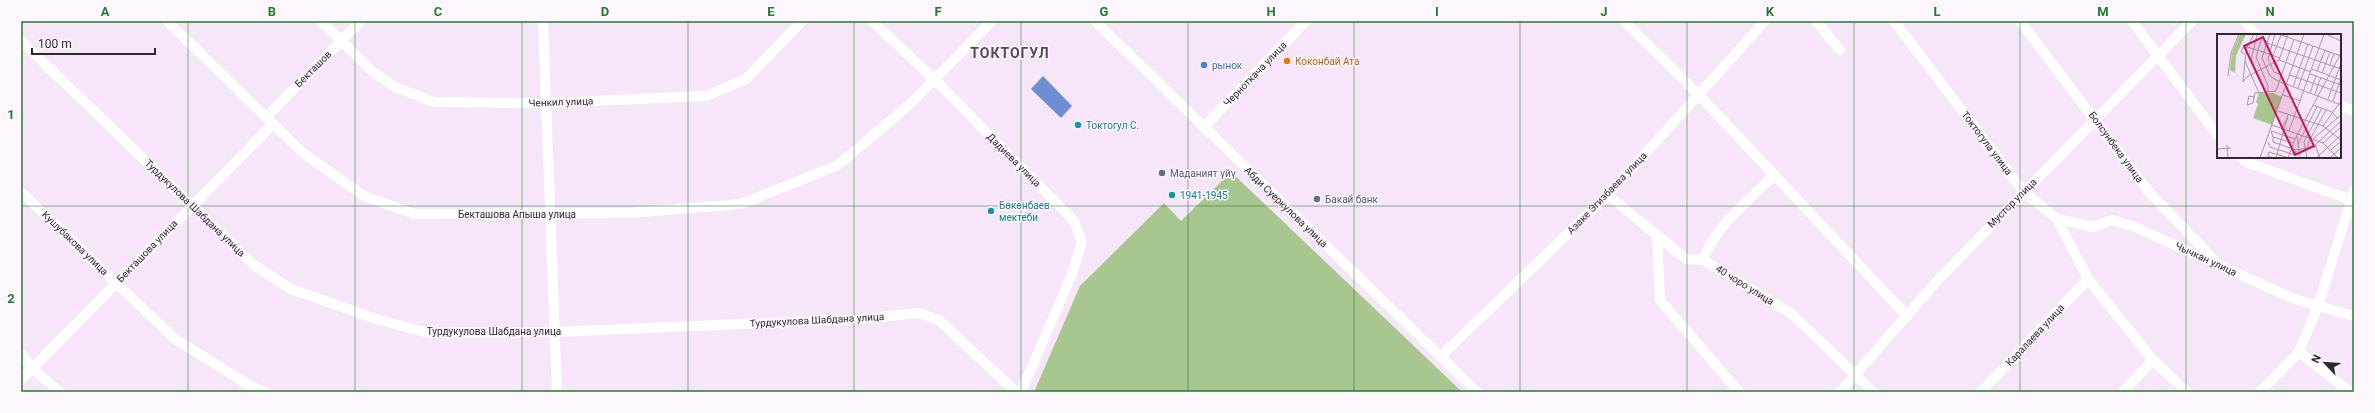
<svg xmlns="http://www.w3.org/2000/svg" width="2375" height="413" viewBox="0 0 2375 413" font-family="Roboto,sans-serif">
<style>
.green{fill:#a7c78f}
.water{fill:#6d8ed5}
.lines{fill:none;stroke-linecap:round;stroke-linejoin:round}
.minor{stroke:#fff;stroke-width:10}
.grid{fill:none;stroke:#227c2c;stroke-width:1;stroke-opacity:0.55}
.food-dot{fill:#e8710a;stroke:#fef6ff;stroke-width:1.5}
.shop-dot{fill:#3f7fe0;stroke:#fef6ff;stroke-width:1.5}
.culture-dot{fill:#0f9aa8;stroke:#fef6ff;stroke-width:1.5}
.service-dot{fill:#5c6f8a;stroke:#fef6ff;stroke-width:1.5}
.labels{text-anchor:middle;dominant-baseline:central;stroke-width:3;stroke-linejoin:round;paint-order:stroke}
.food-label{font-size:10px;fill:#c56008;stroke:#fef6ff;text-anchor:start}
.shop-label{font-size:10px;fill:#366cbe;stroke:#fef6ff;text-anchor:start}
.street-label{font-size:10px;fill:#2e282f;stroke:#fef6ff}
.culture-label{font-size:10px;fill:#0d838f;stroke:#fef6ff;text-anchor:start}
.service-label{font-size:10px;fill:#4e5e75;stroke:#fef6ff;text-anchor:start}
.district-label{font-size:14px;font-weight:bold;letter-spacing:1px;fill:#564858;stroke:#fef6ff}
.inset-road{fill:none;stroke:#a799a8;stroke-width:1}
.view{fill:#c2185b;fill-opacity:0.15;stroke:#c2185b;stroke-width:2}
.inset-edge{fill:none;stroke:#2e282f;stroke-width:2}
.neatline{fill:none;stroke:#227c2c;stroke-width:1.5}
.grid-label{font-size:13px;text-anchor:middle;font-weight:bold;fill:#227c2c}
</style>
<rect width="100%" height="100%" fill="#f7e5f9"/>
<path class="green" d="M1231 172 1436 367 1462 392H1034L1080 286 1164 203 1181 221Z"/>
<path class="water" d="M1043 76 1072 106 1061 118 1031 89Z"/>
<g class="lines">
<g class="minor">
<path d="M167 21 303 153 364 196 414 214 629 213 741 204 838 165 909 105 992 21"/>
<path d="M321 21 372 71 395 87 434 102 546 103 706 96 746 79 802 21"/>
<path d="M543 21 557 392"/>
<path d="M872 21 934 79 1074 221 1082 242 1072 274 1021 392"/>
<path d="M1095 21 1477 392"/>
<path d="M1624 21 1699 95 1907 316"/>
<path d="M1816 21 1840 50"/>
<path d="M1894 21 2024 192 2057 219 2088 279 2153 360 2187 392"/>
<path d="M2020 21 2149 192 2215 261"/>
<path d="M2132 21 2218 136"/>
<path d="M2245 21 2256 35"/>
<path d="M21 41 255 266 291 289 379 320 429 333 555 332 860 319 919 313 939 320 1016 392"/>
<path d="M2340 106 2354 111"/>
<path d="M266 117 361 21"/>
<path d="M1204 127 1306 21"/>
<path d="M2240 157 2246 162 2354 201"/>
<path d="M21 192 175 339 249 385 265 392"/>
<path d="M1608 195 1686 259 1703 260 1792 314 1873 392"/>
<path d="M2057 219 2093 227 2112 220 2135 227 2294 299 2354 316"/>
<path d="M1657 236 1660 300 1739 392"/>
<path d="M1703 260C1715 226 1750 200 1774 175"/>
<path d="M2299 352 2350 392"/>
<path d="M21 354 32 368 60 392"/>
<path d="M1440 357 1608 195 1765 21"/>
<path d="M21 380 273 124"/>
<path d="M1840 392 1938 280 2192 21"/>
<path d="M1981 392 2088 279"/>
<path d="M2123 392 2153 360"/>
<path d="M2260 392 2299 352 2318 306 2354 191"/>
</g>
</g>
<path class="grid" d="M188 21V392M355 21V392M522 21V392M688 21V392M854 21V392M1021 21V392M1188 21V392M1354 21V392M1520 21V392M1687 21V392M1854 21V392M2020 21V392M2186 21V392M21 206H2354"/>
<circle class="food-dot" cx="1287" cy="61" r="4"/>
<circle class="shop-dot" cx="1204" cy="65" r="4"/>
<g class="culture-dot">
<circle cx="1078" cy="125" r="4"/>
<circle cx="1172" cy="195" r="4"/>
<circle cx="991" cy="211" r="4"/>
</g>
<g class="service-dot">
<circle cx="1162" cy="173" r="4"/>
<circle cx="1317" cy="199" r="4"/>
</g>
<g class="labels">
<g class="food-label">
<text x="1295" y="61">Коконбай Ата</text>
</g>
<g class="shop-label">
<text x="1212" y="65">рынок</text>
</g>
<g class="street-label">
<text transform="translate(313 69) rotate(-45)">Бекташов</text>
<text transform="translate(1255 74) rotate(-46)">Черноткача улица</text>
<text transform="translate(561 102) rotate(-2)">Ченкил улица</text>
<text transform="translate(1987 143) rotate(53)">Токтогула улица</text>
<text transform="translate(2116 147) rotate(54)">Болсунбека улица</text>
<text transform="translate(1014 160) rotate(45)">Дадиева улица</text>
<text transform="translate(1607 193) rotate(-46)">Азаке Эгизбаева улица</text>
<text transform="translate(2012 203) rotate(-45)">Мустор улица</text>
<text transform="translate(1286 207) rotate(44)">Абди Суеркулова улица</text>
<text transform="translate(195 208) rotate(44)">Турдукулова Шабдана улица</text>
<text x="517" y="214">Бекташова Апыша улица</text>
<text transform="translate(75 243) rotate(44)">Кушубакова улица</text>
<text transform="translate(147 251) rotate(-46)">Бекташова улица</text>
<text transform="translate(2206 259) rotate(25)">Чычкан улица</text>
<text transform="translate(1745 285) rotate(32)">40 чоро улица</text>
<text transform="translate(817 320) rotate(-3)">Турдукулова Шабдана улица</text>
<text x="494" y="331">Турдукулова Шабдана улица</text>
<text transform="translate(2035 335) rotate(-47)">Каралаева улица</text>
</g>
<g class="culture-label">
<text x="1086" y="125">Токтогул С.</text>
<text x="1180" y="195">1941-1945</text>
<text x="999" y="205">Бөкөнбаев<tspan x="999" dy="12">мектеби</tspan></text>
</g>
<g class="service-label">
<text x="1170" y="173">Маданият үйү</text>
<text x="1325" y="199">Бакай банк</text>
</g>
<g class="district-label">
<text x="1010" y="53">ТОКТОГУЛ</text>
</g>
</g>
<g transform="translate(2217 34)">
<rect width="124" height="124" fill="#f7e5f9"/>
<path d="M23 0H29L19 22 18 39 13 36 15 19ZM42 59H56L65 63 55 91 36 84 41 70 39 68Z" fill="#a7c78f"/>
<path class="inset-road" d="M37 0 30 13 28 27 42 59M53 0 45 24 53 42 61 47 124 71M58 0 51 25 57 38 65 41M62 0 124 22M40 1 34 26 48 58M111 1 124 7M45 3 39 23 51 52 50 58M50 9 124 35M46 18 63 24M28 20 24 18 27 12 46 18M62 26 94 38M62 26 71 0M28 27 26 48 31 42 62 26M113 31 117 19M59 32 55 24 64 1M95 35 124 46M100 37 108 16M105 39 113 18M93 40 124 51M73 41 124 59M11 42 14 19 22 0M76 53 91 10M81 54 96 12M38 59 59 57 77 5M93 59 99 42M98 60 104 43M66 61 84 67M37 63 32 62 30 71 36 69 38 59M111 65 124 29M116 67 124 44M96 71 115 78 121 85M61 77 106 92 124 106M55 91 106 109 121 124M106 92 124 67M64 94 71 84M54 97 56 103 76 109M54 97 78 105M72 97 107 0M80 102 83 124M56 103V108L79 116 98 113M96 105 124 81M51 108 53 113 78 121 79 116M106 109 124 93M81 110 100 73M10 111 11 124M91 114V109L109 76M0 115 14 114M114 116 124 107M43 124 87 0M56 124 51 122 52 118 72 124M59 124 71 81M71 124 78 105 124 19M90 124 87 108 105 74M99 124 124 101M103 124 98 111 124 87M113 124 124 114"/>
<path class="view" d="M46 3 97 112 78 121 27 12Z"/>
<rect width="124" height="124" class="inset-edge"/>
</g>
<rect width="2375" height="413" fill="none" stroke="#fef6ff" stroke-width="44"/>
<g transform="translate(2325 363) rotate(295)" stroke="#fef6ff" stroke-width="3" paint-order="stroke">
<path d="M0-3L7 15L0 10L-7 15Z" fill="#2e282f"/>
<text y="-6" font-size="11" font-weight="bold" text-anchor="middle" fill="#2e282f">N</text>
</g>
<path d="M32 48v6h123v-6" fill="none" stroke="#2e282f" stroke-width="2"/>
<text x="38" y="48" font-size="12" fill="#2e282f" stroke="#fef6ff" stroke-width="3" paint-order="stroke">100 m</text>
<rect x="22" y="22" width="2331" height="369" class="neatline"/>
<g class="grid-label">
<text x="105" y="16">A</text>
<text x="272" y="16">B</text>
<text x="438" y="16">C</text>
<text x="605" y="16">D</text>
<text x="771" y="16">E</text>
<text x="938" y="16">F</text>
<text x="1104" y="16">G</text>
<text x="1271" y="16">H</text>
<text x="1437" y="16">I</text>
<text x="1604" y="16">J</text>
<text x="1770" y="16">K</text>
<text x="1937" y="16">L</text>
<text x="2103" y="16">M</text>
<text x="2270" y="16">N</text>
<text x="11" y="119">1</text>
<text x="11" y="303">2</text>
</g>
</svg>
